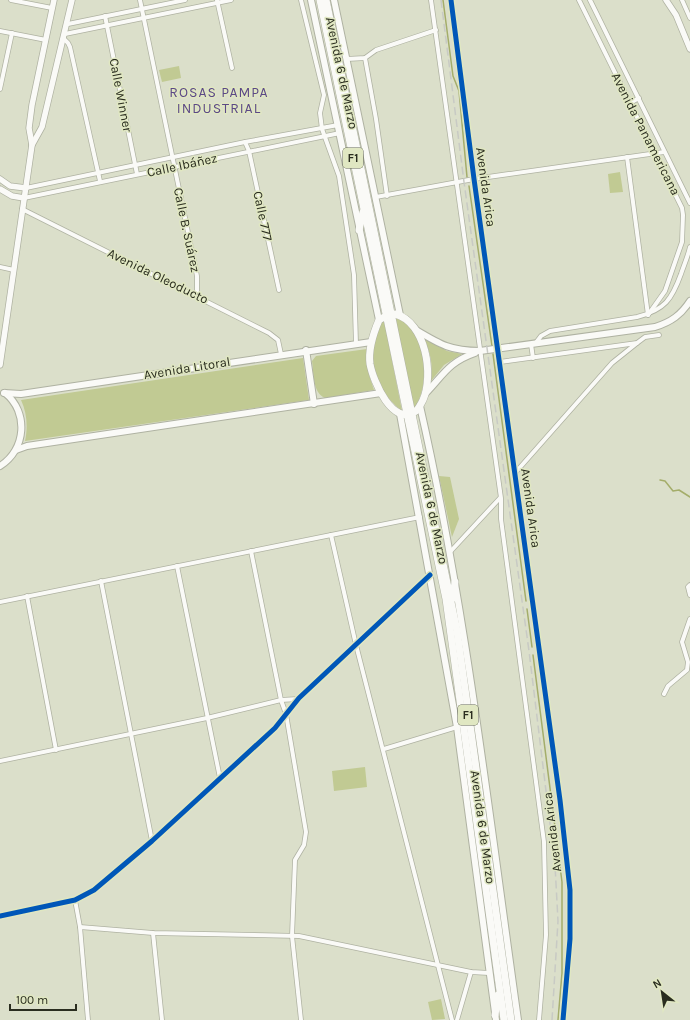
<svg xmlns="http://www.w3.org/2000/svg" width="690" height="1020" viewBox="0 0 690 1020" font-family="Karla,sans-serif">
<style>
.green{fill:#c1ca93}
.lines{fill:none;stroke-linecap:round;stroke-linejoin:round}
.stream{stroke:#a4ad6a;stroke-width:1.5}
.street-casing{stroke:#afb2a2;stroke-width:5.5}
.secondary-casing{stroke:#afb2a2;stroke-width:7}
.primary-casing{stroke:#afb2a2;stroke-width:8}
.highway-casing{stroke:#afb2a2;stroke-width:8}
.street{stroke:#fafaf7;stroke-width:4}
.secondary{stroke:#fafaf7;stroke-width:5.5}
.primary{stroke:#fafaf7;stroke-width:6}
.highway{stroke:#fafaf7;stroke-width:7}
.rail{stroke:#c8cac4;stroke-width:1.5;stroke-dasharray:8 4;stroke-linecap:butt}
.cycleway-casing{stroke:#e0e7c2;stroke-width:8}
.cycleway{stroke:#0057b8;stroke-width:5}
.labels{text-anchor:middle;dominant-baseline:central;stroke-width:3;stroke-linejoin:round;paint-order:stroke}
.shield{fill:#e0e7c2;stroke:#616550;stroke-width:1}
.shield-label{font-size:12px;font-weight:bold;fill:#2a2d1f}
.street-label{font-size:13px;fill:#2a2d1f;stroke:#e0e7c2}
.neighbourhood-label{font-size:14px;letter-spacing:1px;fill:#5b4886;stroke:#e0e7c2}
</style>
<rect width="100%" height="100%" fill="#dbdfca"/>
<g class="green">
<path d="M179 66 181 78 162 82 159 70Z"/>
<path d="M620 172 623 192 610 193 608 174Z"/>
<path d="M395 318C426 326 432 385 414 408Z"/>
<path d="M384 320 402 411C383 396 367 370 373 345 375 337 379 330 381 322Z"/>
<path d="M423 338 447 351 462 354 444 365 431 381C433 365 431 352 423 338Z"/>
<path d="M367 349 369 375 374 390 325 398C312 392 314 373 312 361L316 356Z"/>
<path d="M303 358 309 400 25 441C28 427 27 413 21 400Z"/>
<path d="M439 476 450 477 459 519 452 537Z"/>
<path d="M365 767 367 787 334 791 332 771Z"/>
<path d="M441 999 445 1019 432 1020 428 1002Z"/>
</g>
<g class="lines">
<g class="stream">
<path d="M443 0 453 76 459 91 467 177"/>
<path d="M469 186 492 346"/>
<path d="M493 354 526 601"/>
<path d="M660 480 665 481 673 491 679 490 690 497"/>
<path d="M527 609 532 647"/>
<path d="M533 655 562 882V973L558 1020"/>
</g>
<g class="street-casing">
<g id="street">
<path d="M11 0 52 8"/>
<path d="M140 0 197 276V296"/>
<path d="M217 0 232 68"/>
<path d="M301 0 324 95 320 113 322 129 339 176 354 275 356 344"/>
<path d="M431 0 501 498V519L544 842 546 935 539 1020"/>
<path d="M451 0 474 179 560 800 570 890V939L563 1020"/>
<path d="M579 0 682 208 683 215 682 242 665 291 648 315"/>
<path d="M590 0 690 203"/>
<path d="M682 0 690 18"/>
<path d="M105 16 137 174"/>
<path d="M68 24 185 0"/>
<path d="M0 31 46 40"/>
<path d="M65 34 231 0"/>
<path d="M64 39 68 43 70 47 100 181"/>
<path d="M365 58 376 119 387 196"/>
<path d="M347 59 365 58 376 50 436 30"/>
<path d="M0 89 12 33"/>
<path d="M630 103 639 98"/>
<path d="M245 142 249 151 279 290"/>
<path d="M627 157 648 315"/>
<path d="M26 188 245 142 338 125"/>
<path d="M376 197 474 179 664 152"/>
<path d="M24 198 340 133"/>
<path d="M22 209 269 333 278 340 281 354"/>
<path d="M0 267 14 270"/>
<path d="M531 344 533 358"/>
<path d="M535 344 541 336 550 331 637 317C665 310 672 299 681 274 684 265 688 256 690 247"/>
<path d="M500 362 637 343 645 337 659 335"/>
<path d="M515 473 612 363 637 343"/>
<path d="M331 535 356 645 452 1020"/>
<path d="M251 551 281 700 286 714 306 832 304 845 295 860 292 936 301 1020"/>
<path d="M450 552 500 498"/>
<path d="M177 566 220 778"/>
<path d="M101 581 152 841"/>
<path d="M690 585 688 587 690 595"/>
<path d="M27 596 56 750"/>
<path d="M0 602 420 517"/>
<path d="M664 694 668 686 687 670 688 662 682 642 690 619"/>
<path d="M384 749 457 727"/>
<path d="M0 761 207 718 281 700 298 699"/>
<path d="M75 900 80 927 88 1020"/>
<path d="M0 916 75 900 94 890 152 841 275 728 299 698 430 575"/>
<path d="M80 927 153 933 299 936 471 972 489 973"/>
<path d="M153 933 162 1020"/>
<path d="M457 1020 471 972"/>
</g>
</g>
<g class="secondary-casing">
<g id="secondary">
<path d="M666 0 676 15 690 49"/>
<path d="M32 145 42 127 72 0"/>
<path d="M0 179 10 186 26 188"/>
<path d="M0 189 12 196 24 198"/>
<path d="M0 365 32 145 29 128 32 105 54 0"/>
</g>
</g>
<g class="primary-casing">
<g id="primary">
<path d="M311 0 379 320"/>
<path d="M334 0 400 315"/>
<path d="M416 330C441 345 451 351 480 351L655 327C671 322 681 315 690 301"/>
<path d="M306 350 314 404"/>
<path d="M4 393 21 394 371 342"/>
<path d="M426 393C444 374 449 362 475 353"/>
<path d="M420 406C466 608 489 815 518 1020"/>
<path d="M400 414 457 727 496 1020"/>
<path d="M16 450 27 446 381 393"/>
<path d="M0 466C26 450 29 412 5 393"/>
</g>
</g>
<g class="highway-casing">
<g id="highway">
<path d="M320 0 446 599 504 1020"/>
<path d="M326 0 457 631 511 1020"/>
<path d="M359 230 363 212"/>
<path d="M395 314C426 322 434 375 423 400 421 404 419 408 416 411 393 428 373 381 370 364 368 349 373 334 379 320L386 316Z"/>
<path d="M453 598 455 582"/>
<path d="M495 1015 498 995"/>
</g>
</g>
<use href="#street" class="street"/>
<use href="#secondary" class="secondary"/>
<use href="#primary" class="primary"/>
<use href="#highway" class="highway"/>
<path class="rail" d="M441 0 464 182 529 651 555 865 558 921 552 1020"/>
<g class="cycleway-casing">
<g id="cycleway">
<path d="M451 0 474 179 560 800 570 890V939L563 1020"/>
<path d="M0 916 75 900 94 890 152 841 275 728 299 698 430 575"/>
</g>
</g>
<use href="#cycleway" class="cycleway"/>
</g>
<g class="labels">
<g class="shield">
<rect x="343" y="148" width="20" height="20" rx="3"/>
<rect x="458" y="705" width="20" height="20" rx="3"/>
</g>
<g class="shield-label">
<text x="353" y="158">F1</text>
<text x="468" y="715">F1</text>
</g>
<g class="street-label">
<text transform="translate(342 73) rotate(78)">Avenida 6 de Marzo</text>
<text transform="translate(121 95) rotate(79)">Calle Winner</text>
<text transform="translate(646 134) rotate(63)">Avenida Panamericana</text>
<text transform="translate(182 165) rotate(-12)">Calle Ibáñez</text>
<text transform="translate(486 187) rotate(82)">Avenida Arica</text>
<text transform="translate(263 216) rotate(78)">Calle 777</text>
<text transform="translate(187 230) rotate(78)">Calle B. Suárez</text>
<text transform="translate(158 276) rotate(26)">Avenida Oleoducto</text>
<text transform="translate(187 368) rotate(-9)">Avenida Litoral</text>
<text transform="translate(432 508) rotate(78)">Avenida 6 de Marzo</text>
<text transform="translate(531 508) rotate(82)">Avenida Arica</text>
<text transform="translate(483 827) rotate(82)">Avenida 6 de Marzo</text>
<text transform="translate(552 832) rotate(-97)">Avenida Arica</text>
</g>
<g class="neighbourhood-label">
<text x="219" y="92">ROSAS PAMPA<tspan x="219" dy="16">INDUSTRIAL</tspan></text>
</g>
</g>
<g transform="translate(662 992) rotate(330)" stroke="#e0e7c2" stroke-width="3" paint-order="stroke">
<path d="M0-3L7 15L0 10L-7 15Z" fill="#2a2d1f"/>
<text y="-6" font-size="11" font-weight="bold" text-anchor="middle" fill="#2a2d1f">N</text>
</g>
<path d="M10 1004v6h66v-6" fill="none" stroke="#2a2d1f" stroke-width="2"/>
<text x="16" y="1004" font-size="12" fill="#2a2d1f" stroke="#e0e7c2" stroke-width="3" paint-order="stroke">100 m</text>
</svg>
